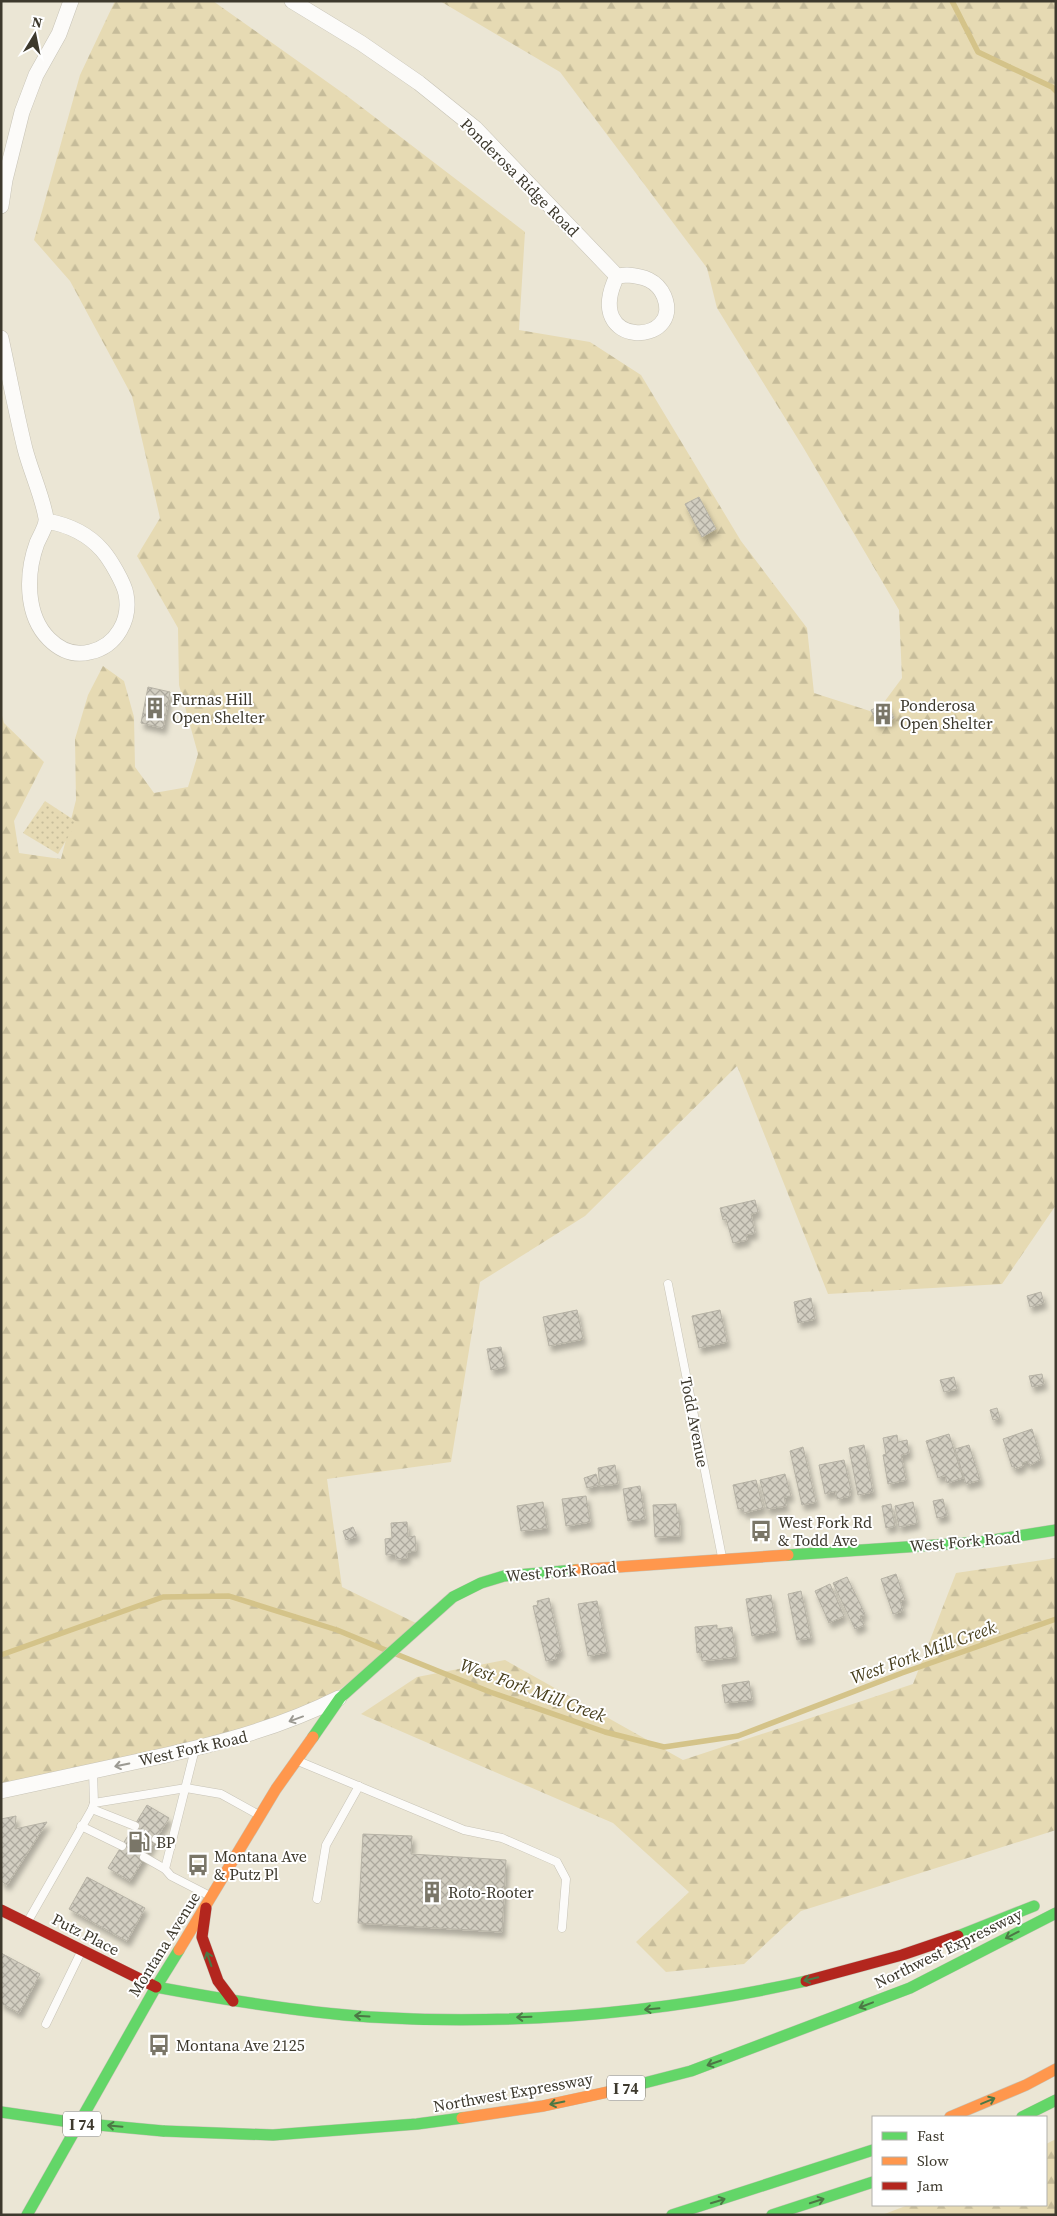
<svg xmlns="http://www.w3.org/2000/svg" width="1057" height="2216" viewBox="0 0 1057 2216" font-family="'Source Serif 4',serif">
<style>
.forest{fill:url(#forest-firs)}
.park{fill:url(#park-dots)}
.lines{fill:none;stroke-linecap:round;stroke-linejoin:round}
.stream{stroke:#d4c389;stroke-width:5.5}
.building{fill:url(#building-cross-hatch);stroke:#b6b2a5;filter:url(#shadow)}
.lane-casing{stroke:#c7c3b6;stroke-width:9}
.street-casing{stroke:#c7c3b6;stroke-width:16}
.fast-casing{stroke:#c7c3b6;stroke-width:12}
.slow-casing{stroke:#c7c3b6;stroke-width:12}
.jam-casing{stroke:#c7c3b6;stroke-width:12}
.lane{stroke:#fcfbf9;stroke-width:8}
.street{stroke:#fcfbf9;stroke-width:15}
.fast{stroke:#63d668;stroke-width:11}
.slow{stroke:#ff974d;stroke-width:11}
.jam{stroke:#b3261e;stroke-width:11}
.fast-bridge-casing{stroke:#c7c3b6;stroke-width:12;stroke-linecap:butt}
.fast-bridge{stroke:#63d668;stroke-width:11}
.oneway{stroke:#9c9a93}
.oneway2{stroke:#4c7845}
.labels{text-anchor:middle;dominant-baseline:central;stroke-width:4;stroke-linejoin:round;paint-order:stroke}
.shield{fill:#fff;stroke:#77746c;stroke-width:1}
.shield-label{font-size:15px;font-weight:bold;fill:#3d392d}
.street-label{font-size:16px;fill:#3d392d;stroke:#fff}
.poi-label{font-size:16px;fill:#3d392d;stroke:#fff;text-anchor:start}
.water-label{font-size:18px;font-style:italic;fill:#473e1c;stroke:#fff}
</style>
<defs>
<pattern id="forest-firs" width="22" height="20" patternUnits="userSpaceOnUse" patternTransform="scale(1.25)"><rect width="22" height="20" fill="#e6dab3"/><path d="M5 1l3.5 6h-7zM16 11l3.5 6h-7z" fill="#c6bc9a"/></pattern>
<pattern id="park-dots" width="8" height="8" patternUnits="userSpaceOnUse" patternTransform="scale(1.25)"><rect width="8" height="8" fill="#e6dab3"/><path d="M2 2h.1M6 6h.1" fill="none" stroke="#c6bc9a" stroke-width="1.8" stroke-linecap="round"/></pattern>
<pattern id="building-cross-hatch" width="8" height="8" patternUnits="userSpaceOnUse" patternTransform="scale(1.25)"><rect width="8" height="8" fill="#d2cec1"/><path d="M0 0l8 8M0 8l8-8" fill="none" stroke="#aca89d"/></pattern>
<filter id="shadow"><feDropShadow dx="3" dy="5.5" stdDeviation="2.5" flood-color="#0004"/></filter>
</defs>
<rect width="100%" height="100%" fill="#ebe6d5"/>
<g class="forest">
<path d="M115 1H213L347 96 525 232 519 330 590 342 641 375 741 541 807 628 814 693 876 713 902 678 899 610 803 447 717 308 707 268 560 72 440 1H1056V1205L1002 1284 828 1294 737 1066 585 1216 480 1282 451 1462 327 1479 342 1587 422 1626 305 1716 1 1791V712L4 723 44 762 14 821 19 853 61 859 76 800 75 739 88 695 103 666 124 681 134 717 135 767 154 793 188 787 198 754 179 685 178 628 137 556 160 518 132 396 70 281 34 240 80 75Z"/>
<path d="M1056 1558V1830L801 1911 744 1964 666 1972 636 1942 689 1892 613 1823 361 1714 417 1677 505 1660 683 1760 913 1684 956 1573Z"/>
<path d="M1056 2139V2215H882L908 2205H1046V2144Z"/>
</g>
<path class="park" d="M45 801 77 822 58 854 23 833Z"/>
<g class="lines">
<g class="stream">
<path d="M952 1 978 52 1052 87 1056 91"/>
<path d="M396 1654 490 1692 605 1732 664 1747 738 1736 902 1673 1056 1619"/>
<path d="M1 1655 163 1597 229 1596 337 1630 388 1651"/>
</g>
</g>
<g class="building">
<path d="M699 497 716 529 702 537 685 504Z"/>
<path d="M148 687 170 692 163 728 141 723Z"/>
<path d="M887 703 894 718 878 725 871 710Z"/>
<path d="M755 1200 758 1212 751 1214 755 1233 746 1235 747 1240 733 1243 726 1219 723 1220 720 1208Z"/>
<path d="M1041 1292 1044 1303 1030 1307 1027 1296Z"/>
<path d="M811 1298 815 1319 798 1323 794 1302Z"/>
<path d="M577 1310 583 1339 549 1346 543 1317Z"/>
<path d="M720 1310 727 1342 699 1348 692 1316Z"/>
<path d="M501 1347 505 1367 491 1370 487 1349Z"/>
<path d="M1042 1374 1044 1384 1032 1387 1029 1376Z"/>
<path d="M954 1377 957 1389 944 1392 940 1380Z"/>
<path d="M997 1408 1000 1418 993 1420 990 1410Z"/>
<path d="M1032 1429 1041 1459 1030 1465 1028 1461 1022 1463 1023 1466 1015 1469 1014 1466 1012 1467 1003 1439Z"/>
<path d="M949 1434 963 1478 947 1483 945 1475 938 1478 926 1441Z"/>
<path d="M897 1435 898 1442 907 1440 909 1453 901 1455 906 1480 888 1484 883 1455 886 1454 883 1438Z"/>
<path d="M864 1445 873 1492 858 1495 849 1448Z"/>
<path d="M969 1445 980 1480 966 1484 955 1449Z"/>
<path d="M803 1447 816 1502 802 1505 790 1451Z"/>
<path d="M844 1460 851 1490H849L850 1496 837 1499 836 1491 825 1494 819 1465Z"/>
<path d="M615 1465 618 1484 600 1486 598 1468Z"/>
<path d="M596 1474 599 1485 587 1488 584 1478Z"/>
<path d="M785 1474 791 1496 784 1497 786 1506 767 1509 760 1480Z"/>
<path d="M756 1480 763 1508 744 1513 743 1508 738 1509 733 1485Z"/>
<path d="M640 1486 645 1519 628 1521 623 1489Z"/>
<path d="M586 1496 590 1522 566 1526 562 1499Z"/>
<path d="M943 1499 947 1516 937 1518 933 1501Z"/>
<path d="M543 1502 547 1528 521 1531 517 1506Z"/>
<path d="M913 1502 917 1523 899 1527 895 1506Z"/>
<path d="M676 1504 677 1513H679L680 1536 655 1537 653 1505Z"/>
<path d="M891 1504 895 1526 886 1528 882 1506Z"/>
<path d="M407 1522 408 1537 415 1536 416 1551 407 1552V1558L396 1559V1554L386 1555 385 1539 392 1538 391 1523Z"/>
<path d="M353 1527 357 1536 346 1540 343 1531Z"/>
<path d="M896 1574 905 1600 900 1601 903 1611 893 1614 881 1579Z"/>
<path d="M847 1577 865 1614 860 1616 864 1625 855 1629 833 1583Z"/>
<path d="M830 1584 844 1616 829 1623 815 1591Z"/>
<path d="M801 1591 811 1638 797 1640 788 1594Z"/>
<path d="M771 1595 777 1631 752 1636 746 1599Z"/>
<path d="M549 1598 561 1652 555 1654 556 1659 546 1661 533 1606 538 1605 537 1601Z"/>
<path d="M597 1601 607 1652 588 1656 578 1604Z"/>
<path d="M717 1625V1629L732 1627 736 1657 702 1661 701 1652 697 1653 695 1627Z"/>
<path d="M749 1681 752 1700 725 1703 722 1685Z"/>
<path d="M147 1805 169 1818 130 1881 108 1868Z"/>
<path d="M16 1816 15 1829 47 1822 7 1885 1 1881V1819Z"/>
<path d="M363 1834 412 1836 411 1854 506 1860 502 1932 358 1923Z"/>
<path d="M87 1877 145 1908 127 1941 69 1909Z"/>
<path d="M1 1953 40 1974 19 2013 1 2003Z"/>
</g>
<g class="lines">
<g class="lane-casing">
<g id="lane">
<path d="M668 1284 722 1557"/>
<path d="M195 1749 165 1869 171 1876 210 1896"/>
<path d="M298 1761 464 1830 502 1838 557 1862 566 1879 562 1928"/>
<path d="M94 1803 186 1788 221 1794 259 1815"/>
<path d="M92 1809 135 1826"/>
<path d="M81 1826 122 1846"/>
<path d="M156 1839 171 1847"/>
<path d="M144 1857 165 1869"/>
<path d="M317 1899 326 1845 359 1786"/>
<path d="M28 1921 92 1809 94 1803 93 1771"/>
<path d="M46 2024 81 1952"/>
</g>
</g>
<g class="street-casing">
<g id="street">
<path d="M292 1 361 43 419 83 475 128 617 276"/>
<path d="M1 206 5 180 22 112 36 75 59 34 71 1"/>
<path d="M627 275C643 276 657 280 664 296 685 346 581 350 617 276Z"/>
<path d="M1 338C9 375 16 412 25 449 31 472 42 495 46 518 47 525 40 536 37 543 26 573 25 615 49 639 61 651 74 656 90 652 117 646 131 619 126 594 124 583 110 559 102 550 87 533 69 525 47 521"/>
<path d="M1 1791C47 1781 93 1771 139 1761 209 1746 275 1730 339 1698"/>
</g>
</g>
<g class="fast-casing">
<g id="fast">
<path d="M788 1555 980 1542 1056 1530"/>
<path d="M313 1737 340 1698 453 1597 481 1583 504 1576 575 1570"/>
<path d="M958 1936 1034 1906"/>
<path d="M156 1987C226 2000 298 2012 370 2017 516 2026 662 2013 806 1981"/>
<path d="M617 2090 691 2071 910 1988 1056 1913"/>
<path d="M1022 2117 1056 2100"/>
<path d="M163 2131 273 2135 417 2124 462 2118"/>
<path d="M27 2215 156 1987 179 1950"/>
<path d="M672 2215 873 2150"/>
<path d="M772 2215 873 2182"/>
</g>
</g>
<g class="slow-casing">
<g id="slow">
<path d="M575 1570 788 1555"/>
<path d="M179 1950 276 1789 313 1737"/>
<path d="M950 2117 1026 2085 1056 2069"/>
<path d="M462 2118 543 2106 617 2090"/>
</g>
</g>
<g class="jam-casing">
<g id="jam">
<path d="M206 1908 202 1937 218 1981 233 2001"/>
<path d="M1 1910 156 1987"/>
<path d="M806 1981 902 1955 958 1936"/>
</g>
</g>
<use href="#lane" class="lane"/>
<use href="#street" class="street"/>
<use href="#fast" class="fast"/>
<use href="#slow" class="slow"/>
<use href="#jam" class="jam"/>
<g class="fast-bridge-casing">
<path id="fast-bridge" d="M1 2112 77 2123 163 2131"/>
</g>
<use href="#fast-bridge" class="fast-bridge"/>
</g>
<defs><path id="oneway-shaft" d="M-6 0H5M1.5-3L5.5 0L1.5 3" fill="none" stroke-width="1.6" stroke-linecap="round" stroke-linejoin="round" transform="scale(1.25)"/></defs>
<g class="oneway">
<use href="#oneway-shaft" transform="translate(296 1719) rotate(160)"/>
<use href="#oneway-shaft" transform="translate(122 1765) rotate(168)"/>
</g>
<g class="oneway2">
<use href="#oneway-shaft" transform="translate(1012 1935) rotate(153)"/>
<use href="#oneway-shaft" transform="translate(209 1959) rotate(-109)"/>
<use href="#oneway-shaft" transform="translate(811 1979) rotate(166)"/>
<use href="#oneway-shaft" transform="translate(866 2005) rotate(159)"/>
<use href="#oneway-shaft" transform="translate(652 2009) rotate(175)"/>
<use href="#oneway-shaft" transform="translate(362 2016) rotate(-177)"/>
<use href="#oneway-shaft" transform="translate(524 2017) rotate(178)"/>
<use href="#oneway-shaft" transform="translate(714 2063) rotate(161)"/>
<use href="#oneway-shaft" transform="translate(988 2101) rotate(-23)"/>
<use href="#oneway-shaft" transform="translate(557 2103) rotate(168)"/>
<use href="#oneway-shaft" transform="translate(115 2126) rotate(-175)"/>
<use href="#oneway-shaft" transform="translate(718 2201) rotate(-17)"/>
<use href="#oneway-shaft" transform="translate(817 2201) rotate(-18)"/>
</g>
<defs>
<g id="building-bare" transform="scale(1.725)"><path d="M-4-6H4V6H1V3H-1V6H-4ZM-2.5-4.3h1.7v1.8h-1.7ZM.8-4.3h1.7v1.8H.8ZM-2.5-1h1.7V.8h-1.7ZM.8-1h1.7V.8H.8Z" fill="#7a7668" stroke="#fff" stroke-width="2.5" paint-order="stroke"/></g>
<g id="bus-bare" transform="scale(1.725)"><path d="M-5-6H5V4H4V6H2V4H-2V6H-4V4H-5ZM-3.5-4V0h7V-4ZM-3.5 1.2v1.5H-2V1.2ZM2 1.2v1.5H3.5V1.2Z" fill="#7a7668" stroke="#fff" stroke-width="2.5" paint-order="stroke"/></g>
<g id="fuel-bare" transform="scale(1.725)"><path d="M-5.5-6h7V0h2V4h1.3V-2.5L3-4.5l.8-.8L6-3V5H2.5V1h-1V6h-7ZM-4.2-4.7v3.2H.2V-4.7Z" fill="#7a7668" stroke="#fff" stroke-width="2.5" paint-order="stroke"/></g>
</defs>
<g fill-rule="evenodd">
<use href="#building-bare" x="155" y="708"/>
<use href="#building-bare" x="883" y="714"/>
<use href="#bus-bare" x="761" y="1531"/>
<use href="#fuel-bare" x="139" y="1842"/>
<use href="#bus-bare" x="198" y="1865"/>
<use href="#building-bare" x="432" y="1892"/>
<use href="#bus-bare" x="159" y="2045"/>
</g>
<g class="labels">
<g class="shield">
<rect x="607" y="2075.5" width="38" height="25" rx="4"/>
<rect x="63" y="2111.5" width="38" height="25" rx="4"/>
</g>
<g class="shield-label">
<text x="626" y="2088">I 74</text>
<text x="82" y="2124">I 74</text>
</g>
<g class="street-label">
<text transform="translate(520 177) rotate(45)">Ponderosa Ridge Road</text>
<text transform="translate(695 1422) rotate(79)">Todd Avenue</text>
<text transform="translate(965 1541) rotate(-5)">West Fork Road</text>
<text transform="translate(561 1571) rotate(-5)">West Fork Road</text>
<text transform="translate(193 1748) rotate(-13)">West Fork Road</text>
<text transform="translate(86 1934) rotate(27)">Putz Place</text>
<text transform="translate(164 1944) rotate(-58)">Montana Avenue</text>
<text transform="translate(948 1948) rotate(-26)">Northwest Expressway</text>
<text transform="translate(513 2092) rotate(-10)">Northwest Expressway</text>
</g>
<g class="poi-label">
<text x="172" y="699">Furnas Hill<tspan x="172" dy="18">Open Shelter</tspan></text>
<text x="900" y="705">Ponderosa<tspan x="900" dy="18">Open Shelter</tspan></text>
<text x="778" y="1522">West Fork Rd<tspan x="778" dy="18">&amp; Todd Ave</tspan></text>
<text x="156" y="1842">BP</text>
<text x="214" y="1856">Montana Ave<tspan x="214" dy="18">&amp; Putz Pl</tspan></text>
<text x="448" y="1892">Roto-Rooter</text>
<text x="176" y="2045">Montana Ave 2125</text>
</g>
<g class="water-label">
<text transform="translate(923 1652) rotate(-20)">West Fork Mill Creek</text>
<text transform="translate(533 1690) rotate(20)">West Fork Mill Creek</text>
</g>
</g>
<rect width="1057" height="2216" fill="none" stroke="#3d392d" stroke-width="5"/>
<rect x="872" y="2116" width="175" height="90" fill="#ffffff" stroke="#b1b0ab"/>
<rect x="882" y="2132" width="25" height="8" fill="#63d668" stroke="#b1b0ab"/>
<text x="917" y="2141" font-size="15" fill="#3d392d">Fast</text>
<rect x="882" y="2157" width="25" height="8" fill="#ff974d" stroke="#b1b0ab"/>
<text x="917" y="2166" font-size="15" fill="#3d392d">Slow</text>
<rect x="882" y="2182" width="25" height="8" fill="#b3261e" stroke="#b1b0ab"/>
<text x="917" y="2191" font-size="15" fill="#3d392d">Jam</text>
<g transform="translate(35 35) rotate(10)" stroke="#ffffff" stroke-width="4" paint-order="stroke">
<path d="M0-4L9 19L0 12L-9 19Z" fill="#3d392d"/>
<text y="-8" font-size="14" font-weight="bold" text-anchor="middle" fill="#3d392d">N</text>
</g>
</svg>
